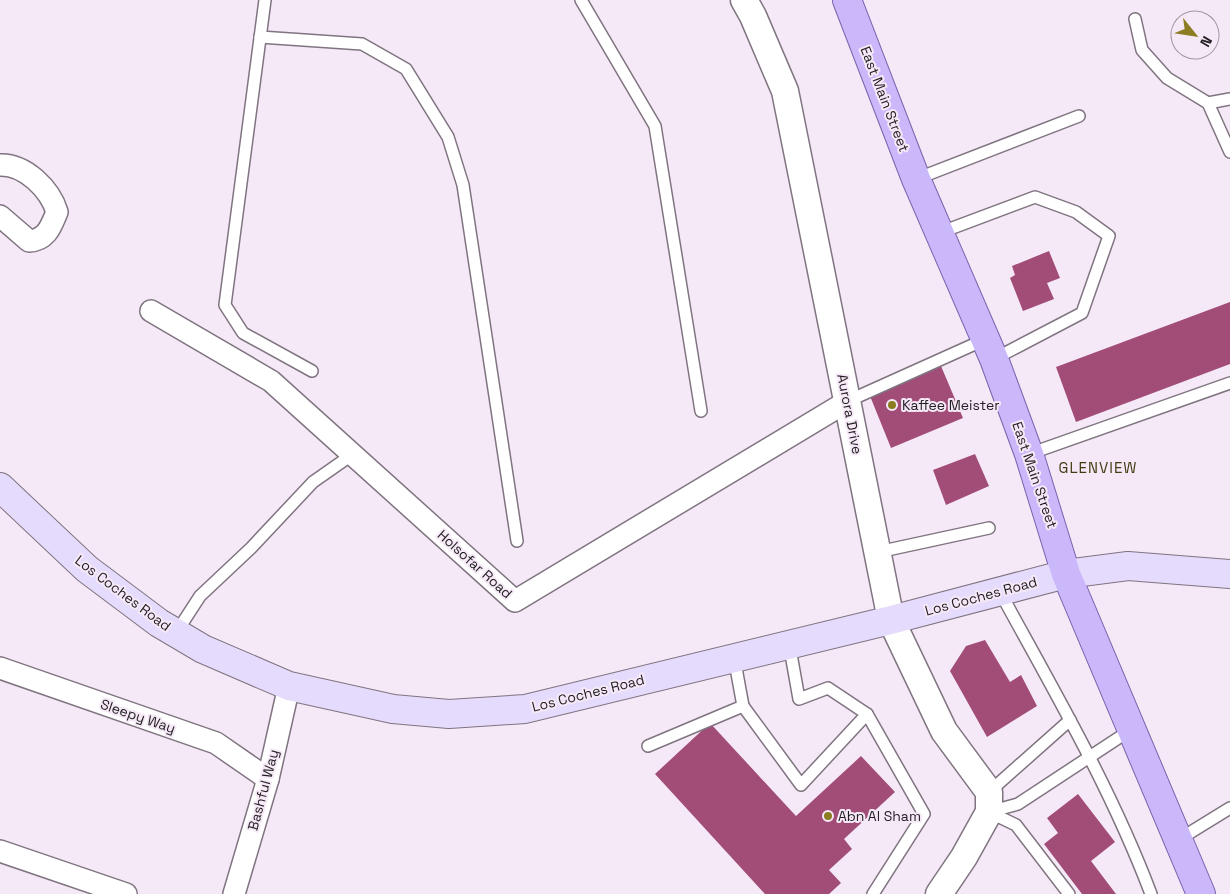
<svg xmlns="http://www.w3.org/2000/svg" width="1230" height="894" viewBox="0 0 1230 894" font-family="'Space Grotesk',sans-serif">
<style>
.building{fill:#a14d78}
.lines{fill:none;stroke-linecap:round;stroke-linejoin:round}
.service-casing{stroke:#7f7480;stroke-width:14}
.minor-casing{stroke:#7f7480;stroke-width:24}
.tertiary-casing{stroke:#7f7480;stroke-width:29}
.secondary-casing{stroke:#7f7480;stroke-width:30}
.primary-casing{stroke:#7963ac;stroke-width:30}
.service{stroke:#fff;stroke-width:11}
.minor{stroke:#fff;stroke-width:21}
.tertiary{stroke:#fff;stroke-width:26}
.secondary{stroke:#e5dbfc;stroke-width:28}
.primary{stroke:#cbb8fa;stroke-width:28}
.poi-dot{fill:#8c7c22;stroke:#f6e9f7;stroke-width:2}
.labels{text-anchor:middle;dominant-baseline:central;stroke-width:4;stroke-linejoin:round;paint-order:stroke}
.street-label{font-size:14px;fill:#211d22;stroke:#f6e9f7}
.poi-label{font-size:14px;fill:#211d22;stroke:#f6e9f7;text-anchor:start}
.neighbourhood-label{font-size:15px;letter-spacing:1px;fill:#423b11;stroke:#f6e9f7}
</style>
<rect width="100%" height="100%" fill="#f6e9f7"/>
<g class="building">
<path d="M1049 251 1060 278 1047 283 1054 299 1023 311 1010 278 1015 275 1012 266Z"/>
<path d="M1230 302V364L1076 422 1056 367Z"/>
<path d="M941 366 963 418 891 448 870 396Z"/>
<path d="M975 454 989 486 946 505 933 470Z"/>
<path d="M985 640 1010 682 1021 675 1037 706 987 737 950 671 966 646Z"/>
<path d="M710 723 796 816 861 756 895 792 844 839 852 849 829 870 841 883 829 894H765L655 774Z"/>
<path d="M1078 794 1115 842 1091 861 1116 894H1082L1044 844 1058 833 1047 818Z"/>
</g>
<g class="lines">
<g class="service-casing">
<g id="service">
<path d="M265 0 225 305 243 333 312 371"/>
<path d="M581 0 655 126 701 411"/>
<path d="M1135 19 1142 50 1167 78 1208 103 1230 152"/>
<path d="M260 37 362 44 406 69 448 137 463 185 517 541"/>
<path d="M1208 103 1230 99"/>
<path d="M916 179 1079 116"/>
<path d="M939 233 1035 197 1076 212 1109 236 1082 313 994 359"/>
<path d="M848 401 986 339"/>
<path d="M1029 454 1230 383"/>
<path d="M878 552 989 528"/>
<path d="M1000 592C1054 691 1111 788 1151 894"/>
<path d="M176 633 200 596 251 548 313 482 353 454"/>
<path d="M743 706 801 785 867 714 828 688 799 699 789 643"/>
<path d="M867 714 924 814 873 894"/>
<path d="M648 746 743 706 734 657"/>
<path d="M989 792 1070 720"/>
<path d="M989 812 1018 804 1132 729"/>
<path d="M989 812 1016 825 1069 894"/>
<path d="M1178 840 1230 808"/>
</g>
</g>
<g class="minor-casing">
<g id="minor">
<path d="M0 165C25 164 50 189 57 212 51 226 47 240 29 241L0 216"/>
<path d="M151 311 271 381 515 601 848 401"/>
<path d="M0 668 216 743 268 779"/>
<path d="M0 851 126 894"/>
<path d="M234 894 268 779 289 686"/>
</g>
</g>
<g class="tertiary-casing">
<path id="tertiary" d="M744 0 753 16 785 91 891 620 944 731 989 792V812L964 857 939 894"/>
</g>
<g class="secondary-casing">
<path id="secondary" d="M0 487 87 569 159 623 203 649 289 686 393 709 449 714 525 709 891 620 1066 574 1128 566 1230 574"/>
</g>
<g class="primary-casing">
<path id="primary" d="M847 0 916 179 994 359 1029 454 1066 574 1201 894"/>
</g>
<use href="#service" class="service"/>
<use href="#minor" class="minor"/>
<use href="#tertiary" class="tertiary"/>
<use href="#secondary" class="secondary"/>
<use href="#primary" class="primary"/>
</g>
<g class="poi-dot">
<circle cx="892" cy="405" r="5"/>
<circle cx="828" cy="816" r="5"/>
</g>
<g class="labels">
<g class="street-label">
<text transform="translate(885 99) rotate(69)">East Main Street</text>
<text transform="translate(850 414) rotate(79)">Aurora Drive</text>
<text transform="translate(1035 475) rotate(71)">East Main Street</text>
<text transform="translate(475 564) rotate(42)">Holsofar Road</text>
<text transform="translate(123 593) rotate(37)">Los Coches Road</text>
<text transform="translate(981 596) rotate(-15)">Los Coches Road</text>
<text transform="translate(588 693) rotate(-14)">Los Coches Road</text>
<text transform="translate(138 716) rotate(19)">Sleepy Way</text>
<text transform="translate(263 790) rotate(-75)">Bashful Way</text>
</g>
<g class="poi-label">
<text x="902" y="405">Kaffee Meister</text>
<text x="838" y="816">Abn Al Sham</text>
</g>
<g class="neighbourhood-label">
<text x="1098" y="467">GLENVIEW</text>
</g>
</g>
<g transform="translate(1195 35) rotate(120)"><circle r="24" fill="#f6e9f7" stroke="#a197a2"/>
<path d="M0-4L9 19L0 12L-9 19Z" fill="#8c7c22"/>
<text y="-8" font-size="14" font-weight="bold" text-anchor="middle" fill="#211d22">N</text>
</g>
</svg>
